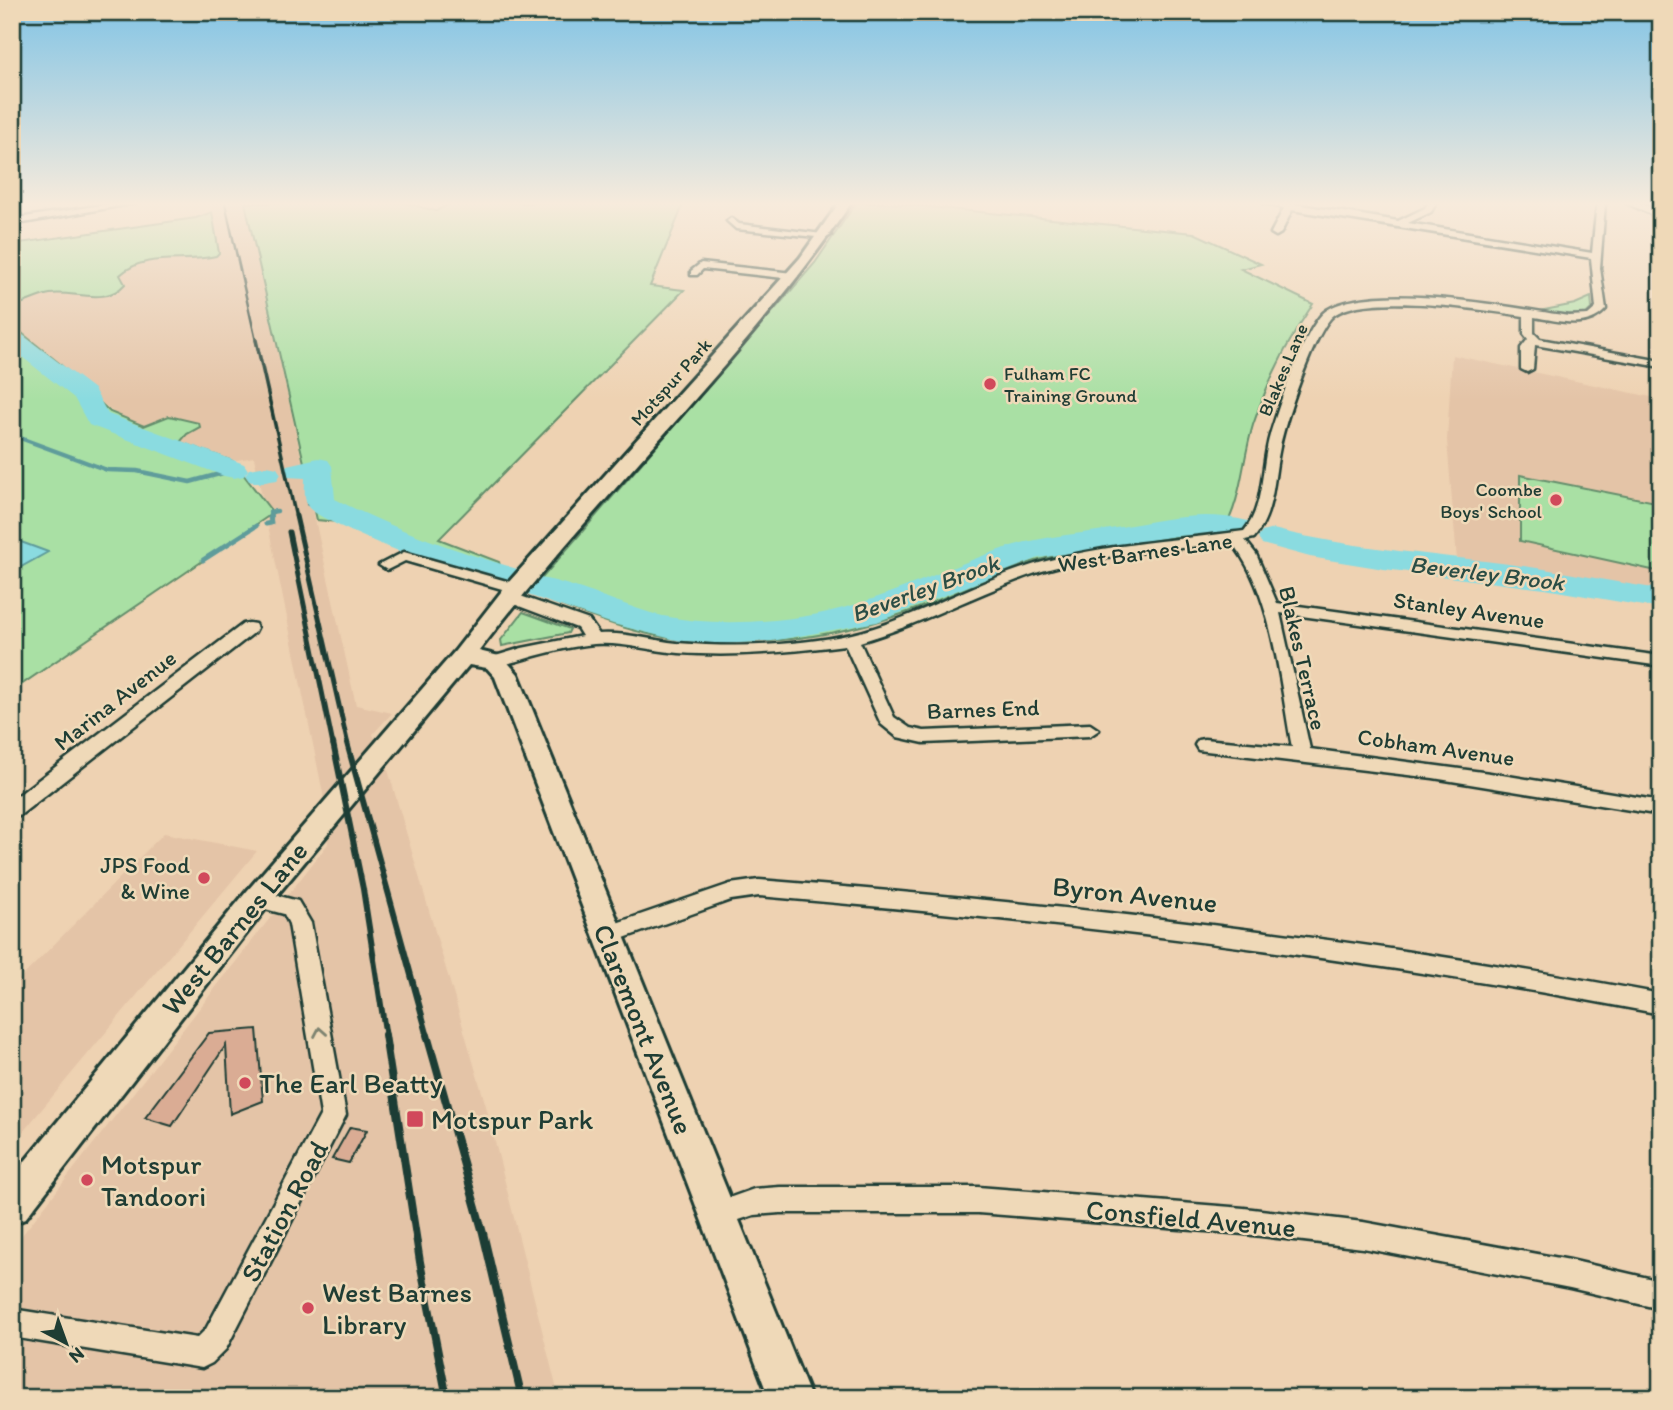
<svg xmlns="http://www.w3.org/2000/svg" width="1673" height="1410" viewBox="0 0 1673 1410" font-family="Itim,sans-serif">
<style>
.built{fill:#e4c4a7}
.green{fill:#a9e0a4;stroke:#648e6c;stroke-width:2}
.water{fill:#8adbe0;stroke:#5f9c9b;stroke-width:2}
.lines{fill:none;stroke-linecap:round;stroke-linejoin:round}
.stream-far1{stroke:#5f9c9b;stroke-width:4.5}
.stream{stroke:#5f9c9b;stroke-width:5}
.river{fill:#8adbe0;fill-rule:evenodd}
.building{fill:#daac94;stroke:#1f3d34;stroke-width:2}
.street-casing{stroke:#1f3d34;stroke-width:5}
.secondary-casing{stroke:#1f3d34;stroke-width:6}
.street{fill:#efd9b8;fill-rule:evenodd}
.secondary{fill:#efd9b8;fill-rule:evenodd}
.rail-far4{stroke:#1f3d34;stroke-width:2.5}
.rail-far3{stroke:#1f3d34;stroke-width:3.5}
.rail-far2{stroke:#1f3d34;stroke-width:5}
.rail-far1{stroke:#1f3d34;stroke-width:6}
.rail{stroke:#1f3d34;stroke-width:8}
.oneway{stroke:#7d836f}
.poi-dot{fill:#d1495b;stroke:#efd9b8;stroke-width:2.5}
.labels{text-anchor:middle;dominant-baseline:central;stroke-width:5;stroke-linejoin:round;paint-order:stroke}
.far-street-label{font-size:19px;fill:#1f3d34;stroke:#efd9b8}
.far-poi-label{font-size:19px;fill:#1f3d34;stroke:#efd9b8;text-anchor:start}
.street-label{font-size:23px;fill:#1f3d34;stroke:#efd9b8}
.poi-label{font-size:23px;fill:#1f3d34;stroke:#efd9b8;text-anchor:end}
.water-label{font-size:24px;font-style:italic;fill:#2a4d45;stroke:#efd9b8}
.near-street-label{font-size:28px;fill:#1f3d34;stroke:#efd9b8}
.near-poi-label{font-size:28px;fill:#1f3d34;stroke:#efd9b8;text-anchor:start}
</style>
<rect width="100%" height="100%" fill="#eed2b2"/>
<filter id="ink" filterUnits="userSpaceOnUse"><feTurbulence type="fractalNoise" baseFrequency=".0143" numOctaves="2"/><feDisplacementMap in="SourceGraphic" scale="14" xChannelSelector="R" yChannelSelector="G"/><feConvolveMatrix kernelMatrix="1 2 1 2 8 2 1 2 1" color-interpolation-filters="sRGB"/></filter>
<g filter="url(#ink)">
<g class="built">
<path d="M210 203H245L356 705 392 713 373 734 388 770 486 1106 559 1398H12V1248L328 844 323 793 254 457 232 461 132 428 12 325V308L49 292 216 240Z"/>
<path d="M1452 355 1661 399V594L1457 560 1447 440Z"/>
<path d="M164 833 257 851 12 1145V987Z"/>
</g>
<g class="green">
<path d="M245 203H405L436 211 451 203H684L650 286 684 290 439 539 499 562 500 565 484 575 348 523 317 520Z"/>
<path d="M856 203H889L1194 233 1261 264 1241 269 1313 304C1288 340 1267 383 1253 425 1242 461 1242 501 1222 533 1156 538 1086 544 1023 565 983 579 945 599 905 613 835 637 759 647 685 640 630 635 580 612 529 593L815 263Z"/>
<path d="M212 212 219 253 216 256C185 264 146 251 120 275L125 284C105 307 74 290 50 294 37 296 25 304 12 306V244L196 218Z"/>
<path d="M1591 297 1592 308 1585 315 1534 312 1575 304Z"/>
<path d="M12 325 59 363 110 412 144 426 169 416 199 423 200 427 187 434 180 442 233 461 273 513 12 691Z"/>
<path d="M1520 475 1661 503V572L1520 541Z"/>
<path d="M523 612 570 629 568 633 502 646 501 640Z"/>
</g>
<path class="water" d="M21 542 48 552 12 572V547Z"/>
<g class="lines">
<g class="stream-far1">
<path d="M12 435 107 470 137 471 190 482 234 470"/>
<path d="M308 504 321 501"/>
<path d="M271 518 270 512 277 511"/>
</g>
<g class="stream">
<path d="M266 524 271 523 270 516"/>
<path d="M203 560 256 526"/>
</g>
<g class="river">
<path d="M12 331 20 333 94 389 108 414 244 464 248 470 244 476 234 478 224 476 89 425 74 398 12 349Z"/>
<path d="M318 458 328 460 332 466 335 499C395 530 457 551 521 570L525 578C549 572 632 610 663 616 708 625 755 623 800 617 878 606 938 569 1011 546 1047 535 1085 534 1121 527 1162 519 1206 510 1248 521L1252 527 1248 533 1176 536 1039 558 877 622 772 641 723 644 680 641 613 624 522 593 518 585C493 591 331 528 310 509 303 502 305 487 305 478L287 477 283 471 287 465Z"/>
<path d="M267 466 277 468 281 474 277 480 259 483 249 481 245 475 249 469Z"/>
<path d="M1273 529C1362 551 1453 555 1544 569 1583 575 1622 584 1661 589V609L1545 589 1384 569 1310 557 1262 544 1258 538 1262 532Z"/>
</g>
</g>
<g class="building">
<path d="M257 1029 263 1101 230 1114 226 1045 172 1126 145 1118 209 1033Z"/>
<path d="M350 1127 367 1130 349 1163 332 1159Z"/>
</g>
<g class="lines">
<g class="street-casing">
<g id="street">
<path d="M115 203H136L12 225V219Z"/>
<path d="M1263 203H1289L1398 221 1425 208 1428 203H1436L1431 212 1408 223 1592 253 1597 203H1605L1600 268 1606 309C1588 330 1559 321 1534 317V333L1540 339 1661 361V367L1535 345 1533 369 1527 372 1521 369V348L1528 339 1524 334V316C1483 310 1367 291 1334 315 1315 329 1285 422 1280 447 1273 478 1275 512 1254 538L1245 540 1256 554 1277 603 1661 656V666L1280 613 1310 749 1490 773 1661 801V815L1433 778 1198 750 1195 745 1198 740 1204 739 1292 747C1280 684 1273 592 1231 542 1168 551 1089 554 1030 575 972 596 919 625 860 642L894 717 910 728 924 731 1090 724 1099 730 1090 736 924 743 897 737 881 724 845 645C790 652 736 657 679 653 651 651 624 642 594 644 561 647 527 659 495 667L487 662 489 658 522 648 582 636 577 628 503 600 501 597 503 594 509 592 589 620 599 634C625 632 651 640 677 643 734 648 796 646 852 634 911 620 963 588 1020 569 1089 545 1172 541 1244 531 1265 506 1261 465 1270 435 1278 409 1306 323 1327 310 1374 280 1513 308 1569 316L1588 315 1596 308 1591 258 1292 210 1281 233 1276 236 1271 233 1284 208Z"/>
<path d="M1626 203H1638L1658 210 1661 231 1656 228 1651 214Z"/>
<path d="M731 218 739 224 831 235 826 238 736 229 727 221Z"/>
<path d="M701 263 793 273 798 276 793 279 703 269 697 275H691V271Z"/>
<path d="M404 552 521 585 524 588 516 593 405 561 387 570 379 565Z"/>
<path d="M249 623 255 624 257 628 255 632 19 816 12 818V800L243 624Z"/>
<path d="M759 880C1062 904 1362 938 1661 994V1014C1362 957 1062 922 759 896L731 900 607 944 599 941 596 935 599 929 730 884Z"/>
<path d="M257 890 298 901 311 923 346 1115 226 1349 212 1363 202 1368 12 1337V1309L197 1338 206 1329 321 1114 289 924 284 914 250 905 247 899 250 893Z"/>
<path d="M780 1187H978L1244 1208 1363 1222 1570 1260 1661 1281V1309L1570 1288 1363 1248 1244 1234 978 1213H780L754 1215 718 1227 709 1223 705 1214 709 1205 754 1189Z"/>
</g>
</g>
<g class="secondary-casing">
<path id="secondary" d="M839 203H851C743 363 596 497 479 651L503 657 518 674 811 1398H769L495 677 487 668 469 665 267 907 25 1219 12 1224V1177L247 891 455 651 508 583 800 258Z"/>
</g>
<use href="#street" class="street"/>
<use href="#secondary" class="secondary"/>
<path class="rail-far4" d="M225 203 256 341"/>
<path class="rail-far3" d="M256 340 296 518"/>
<g class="rail-far2">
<path d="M296 516 348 745"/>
<path d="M289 532 333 745"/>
</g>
<g class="rail-far1">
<path d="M333 743 363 889 386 1037"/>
<path d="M347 743 428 1037"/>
</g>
<g class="rail">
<path d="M385 1035 420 1262 447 1398"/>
<path d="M427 1035 483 1233 522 1398"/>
</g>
</g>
<defs><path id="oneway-chevron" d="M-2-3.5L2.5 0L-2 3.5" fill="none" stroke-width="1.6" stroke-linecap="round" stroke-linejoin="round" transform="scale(1.75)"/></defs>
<use class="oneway" href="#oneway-chevron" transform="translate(320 1032) rotate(-100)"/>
</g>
<linearGradient id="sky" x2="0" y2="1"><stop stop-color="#82c4e5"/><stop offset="0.51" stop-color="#f7ebdc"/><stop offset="1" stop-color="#f7ebdc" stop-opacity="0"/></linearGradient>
<rect width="1673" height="400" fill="url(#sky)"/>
<g class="poi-dot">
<circle cx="990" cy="384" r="7"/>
<circle cx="1556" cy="500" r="7"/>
<circle cx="204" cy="878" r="7"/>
<circle cx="245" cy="1083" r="7"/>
<rect x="406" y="1110" width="18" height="18" rx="3.5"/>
<circle cx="87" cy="1180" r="7"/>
<circle cx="308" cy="1308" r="7"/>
</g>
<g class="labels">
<g class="far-street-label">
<text transform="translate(1283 370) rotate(-67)">Blakes Lane</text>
<text transform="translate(671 382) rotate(-48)">Motspur Park</text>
</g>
<g class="far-poi-label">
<text x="1004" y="373">Fulham FC<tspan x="1004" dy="22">Training Ground</tspan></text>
<text x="1542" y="489" text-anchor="end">Coombe<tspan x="1542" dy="22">Boys' School</tspan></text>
</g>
<g class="street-label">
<text transform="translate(1145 552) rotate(-8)">West Barnes Lane</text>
<text transform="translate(1469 610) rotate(8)">Stanley Avenue</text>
<text transform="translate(1303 658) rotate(77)">Blakes Terrace</text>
<text transform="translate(115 700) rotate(-38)">Marina Avenue</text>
<text transform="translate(983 709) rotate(-2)">Barnes End</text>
<text transform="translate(1436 747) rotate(8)">Cobham Avenue</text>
</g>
<g class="poi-label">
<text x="190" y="865">JPS Food<tspan x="190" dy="26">&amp; Wine</tspan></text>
</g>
<g class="water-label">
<text transform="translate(1487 573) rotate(7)">Beverley Brook</text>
<text transform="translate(925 588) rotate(-20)">Beverley Brook</text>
</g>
<g class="near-street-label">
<text transform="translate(1135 894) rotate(6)">Byron Avenue</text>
<text transform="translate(234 928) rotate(-51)">West Barnes Lane</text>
<text transform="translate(644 1029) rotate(68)">Claremont Avenue</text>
<text transform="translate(284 1211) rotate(-62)">Station Road</text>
<text transform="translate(1191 1218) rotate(5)">Consfield Avenue</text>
</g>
<g class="near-poi-label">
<text x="259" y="1083">The Earl Beatty</text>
<text x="431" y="1119">Motspur Park</text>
<text x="101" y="1164">Motspur<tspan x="101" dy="32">Tandoori</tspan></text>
<text x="322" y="1292">West Barnes<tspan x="322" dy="32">Library</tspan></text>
</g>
</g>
<rect width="1673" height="1410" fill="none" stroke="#efd9b8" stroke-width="42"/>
<rect x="21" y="21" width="1631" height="1368" fill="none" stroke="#1f3d34" stroke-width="2.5" filter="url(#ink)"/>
<g transform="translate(66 1343) rotate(139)" stroke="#efd9b8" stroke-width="5" paint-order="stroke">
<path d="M0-5L12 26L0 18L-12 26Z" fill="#1f3d34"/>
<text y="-10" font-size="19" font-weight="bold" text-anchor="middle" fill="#1f3d34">N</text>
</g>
</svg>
